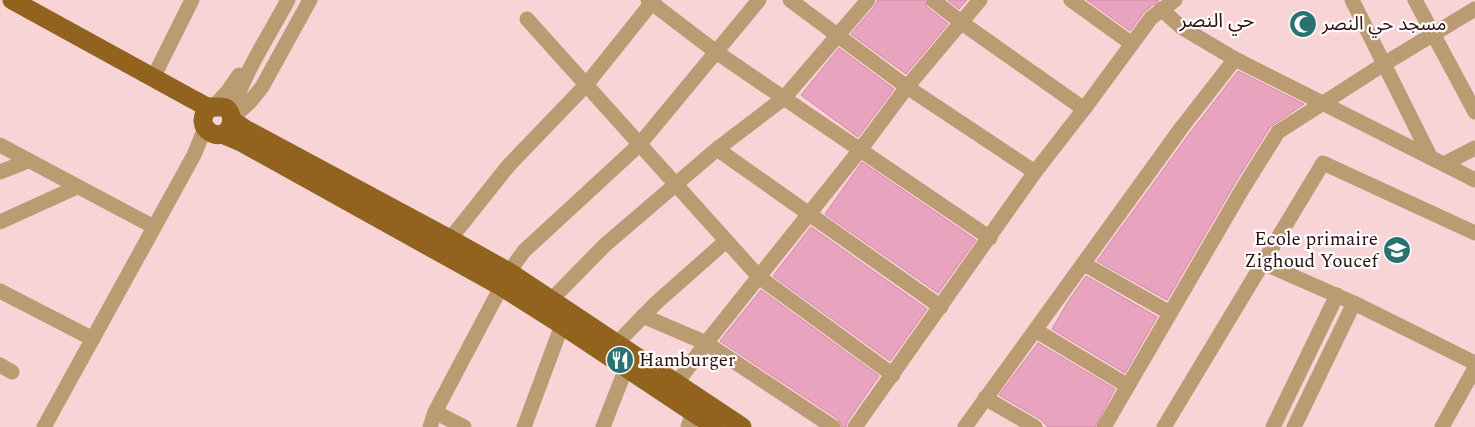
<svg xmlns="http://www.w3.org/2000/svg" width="1475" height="427" viewBox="0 0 1475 427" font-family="Spectral,'Noto Sans Arabic',serif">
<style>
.building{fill:#e8a3bf;stroke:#d386a7}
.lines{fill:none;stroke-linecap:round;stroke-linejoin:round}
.minor{stroke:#ba9b72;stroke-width:15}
.major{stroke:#91631e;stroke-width:19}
.labels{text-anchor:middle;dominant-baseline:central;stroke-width:4.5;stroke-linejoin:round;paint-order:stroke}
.poi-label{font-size:19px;fill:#2e0f13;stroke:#fff;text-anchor:start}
.neighbourhood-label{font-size:20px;fill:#2e0f13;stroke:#fff}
</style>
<rect width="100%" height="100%" fill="#f8d4d6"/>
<g class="building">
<path d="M878 0H924L927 7 948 24 906 74 851 34 875 6Z"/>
<path d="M948 0H967L959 9Z"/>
<path d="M1087 0H1159L1144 12 1130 31Z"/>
<path d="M839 48 894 89 858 137 801 95Z"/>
<path d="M1238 71 1304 104 1270 127 1235 183 1167 300 1097 261 1190 133Z"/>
<path d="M862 162 976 240 938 293 825 214Z"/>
<path d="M811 227 927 309 890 361 773 276Z"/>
<path d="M1086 276 1157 317 1125 373 1052 329 1069 300Z"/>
<path d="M761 290 879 376 847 422 846 427H842L838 419 720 341Z"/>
<path d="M1038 343 1115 389 1095 427H1048L1040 419 999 395Z"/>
</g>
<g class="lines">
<g class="minor">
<path d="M648 0 716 52 990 238"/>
<path d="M790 0 907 87 1035 172"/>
<path d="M933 0 962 23 1084 109"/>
<path d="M1071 0 1132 44"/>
<path d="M1352 0 1431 158"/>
<path d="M1415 0 1475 112"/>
<path d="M1161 9 1181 27 1235 59 1475 180"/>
<path d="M527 19 759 277 893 375"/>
<path d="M153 78 192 0"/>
<path d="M214 106 228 91 239 75"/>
<path d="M231 115C243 74 268 37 288 0"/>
<path d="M232 118 249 103 262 87 310 0"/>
<path d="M0 145 154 227"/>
<path d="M717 149 941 307"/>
<path d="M1444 164 1475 148"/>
<path d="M0 172 28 161"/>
<path d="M0 222 77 187"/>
<path d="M450 239 509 165 586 85 654 0"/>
<path d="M1263 263 1354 303 1475 363"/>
<path d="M1084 264 1170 313"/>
<path d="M0 291 93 339"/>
<path d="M551 300 605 245 717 149 784 98 868 0"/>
<path d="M643 316 706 343 833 427"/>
<path d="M1035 330 1128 386"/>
<path d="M617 343 657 302 726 241"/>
<path d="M0 365 12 372"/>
<path d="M671 391 706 343 860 150 907 87 980 0"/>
<path d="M985 398 1035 427"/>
<path d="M435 412 464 427"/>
<path d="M44 427 194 155 205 128"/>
<path d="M430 427 435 412 509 272 524 251 639 145 759 0"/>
<path d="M524 427 562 325"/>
<path d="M603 427 626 368"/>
<path d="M688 427 693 412"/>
<path d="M855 427 1035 172 1084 109 1151 18 1175 0"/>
<path d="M965 427 1182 127 1235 59"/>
<path d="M1104 427 1243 188 1278 132 1384 64 1475 9"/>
<path d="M1164 427 1323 163 1475 233"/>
<path d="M1273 427 1337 295"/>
<path d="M1294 427 1354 303"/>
<path d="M1442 427 1475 368"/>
</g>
<g class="major">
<path d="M12 0 194 100C199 102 205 107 210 107 222 108 229 103 232 120 227 151 186 126 211 107"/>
<path d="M232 120 245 129 450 239 509 272 742 427"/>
<path d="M222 134 241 142 502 287 562 325 715 427"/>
</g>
</g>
<defs>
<g id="mosque-disc" transform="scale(1.4375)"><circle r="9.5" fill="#287271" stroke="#fff"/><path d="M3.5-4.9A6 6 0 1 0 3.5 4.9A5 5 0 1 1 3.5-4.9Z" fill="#fff"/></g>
<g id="school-disc" transform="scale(1.4375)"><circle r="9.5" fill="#287271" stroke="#fff"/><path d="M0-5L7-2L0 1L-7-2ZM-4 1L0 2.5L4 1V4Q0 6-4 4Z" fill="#fff"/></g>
<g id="restaurant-disc" transform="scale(1.4375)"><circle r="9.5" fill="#287271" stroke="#fff"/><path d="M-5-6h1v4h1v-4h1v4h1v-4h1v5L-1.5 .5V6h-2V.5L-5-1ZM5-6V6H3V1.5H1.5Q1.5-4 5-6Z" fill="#fff"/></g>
</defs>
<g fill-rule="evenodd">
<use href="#mosque-disc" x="1303" y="24"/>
<use href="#school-disc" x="1397" y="250"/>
<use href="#restaurant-disc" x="620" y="360"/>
</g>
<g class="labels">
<g class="poi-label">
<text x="1322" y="24">مسجد حي النصر</text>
<text x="1378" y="239" text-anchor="end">Ecole primaire<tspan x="1378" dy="22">Zighoud Youcef</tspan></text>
<text x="639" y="360">Hamburger</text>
</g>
<g class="neighbourhood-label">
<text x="1217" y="21">حي النصر</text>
</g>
</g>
</svg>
